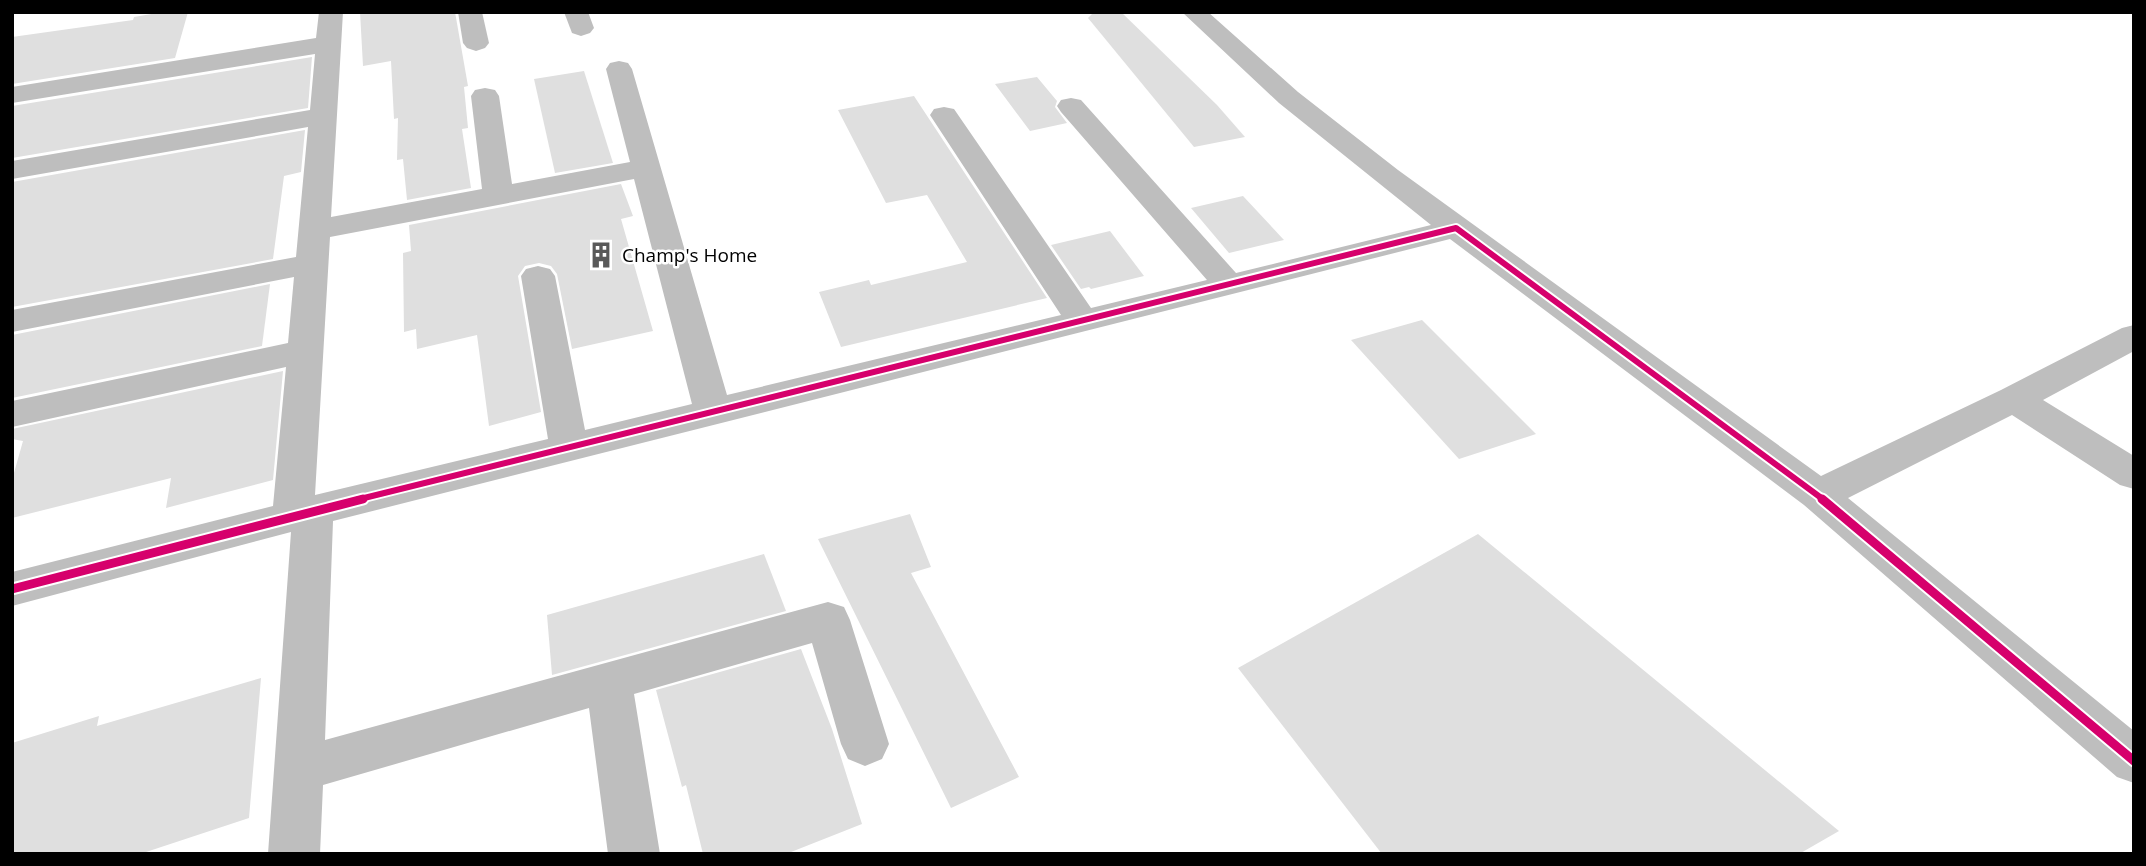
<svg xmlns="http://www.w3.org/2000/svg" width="2146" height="866" viewBox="0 0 2146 866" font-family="'Open Sans',sans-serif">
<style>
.building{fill:#dfdfdf}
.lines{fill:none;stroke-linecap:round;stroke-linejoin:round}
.minor{fill:#bebebe;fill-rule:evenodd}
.cycleway-far1-casing{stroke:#fff;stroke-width:10}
.cycleway-casing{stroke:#fff;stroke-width:13}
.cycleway-far1{stroke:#d6006c;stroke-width:6}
.cycleway{stroke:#d6006c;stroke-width:9}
.labels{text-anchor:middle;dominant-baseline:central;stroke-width:5;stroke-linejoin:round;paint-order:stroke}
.poi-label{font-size:19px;fill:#000;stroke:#fff;text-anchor:start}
</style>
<rect width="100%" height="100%" fill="#fff"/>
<g class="building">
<path d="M163 12H188L175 58 12 84V37L133 20 134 17Z"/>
<path d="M360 12H455L468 86 464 87 468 128 462 129 471 188 407 200 403 159 397 160 398 118 394 119 391 61 363 66Z"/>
<path d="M1094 12H1121L1217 105 1245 137 1194 147 1088 18Z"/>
<path d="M312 57 308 108 12 158V106Z"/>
<path d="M584 71 613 163 555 173 534 79Z"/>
<path d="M1037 77 1057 101 1055 107 1067 123 1030 131 995 84Z"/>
<path d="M914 96 1047 298 841 347 819 292 869 280 871 285 967 262 927 195 886 203 838 110Z"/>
<path d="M305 130 301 172 284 176 273 259 12 307V182Z"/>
<path d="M621 184 633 216 621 219 653 331 572 349 557 274 551 266 539 263 525 266 518 276 541 412 489 426 477 335 417 349 416 329 404 332 403 253 411 251 409 225Z"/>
<path d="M1243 196 1284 240 1229 253 1191 208Z"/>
<path d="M1110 231 1144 276 1091 289 1089 287 1081 289 1051 245Z"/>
<path d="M270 284 262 346 12 398V335Z"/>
<path d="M1422 320 1536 434 1459 459 1351 340Z"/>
<path d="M283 371 273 480 166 508 171 478 12 518V480L23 441 12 439V429Z"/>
<path d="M910 514 931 567 911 573 1019 777 951 808 818 539Z"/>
<path d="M1478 534 1839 831 1799 854H1382L1238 668Z"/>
<path d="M764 554 786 611 552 675 547 615Z"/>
<path d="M801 649 832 729 862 824 786 854H703L686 785 682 787 656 690Z"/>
<path d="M261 678 249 818 140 854H12V743L99 716 97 726Z"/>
</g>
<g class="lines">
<g class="minor">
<path d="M319 12H343L331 217 482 189 471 96 475 90 485 88 495 90 499 96 512 184 630 162 606 69 610 63 619 61 628 63 632 69 727 395 1061 315 930 115 934 109 944 107 954 109 1091 308 1207 280 1061 112 1057 106 1061 100 1071 98 1081 100 1236 273 1431 225 1279 103 1182 12H1208L1298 92 1398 170 1821 476 2001 390 2122 328 2134 325V351L2043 400 2134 456V489L2120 485 2012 415 1848 498 2134 731V783L2117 777 1804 505 1450 239 333 521 325 740 828 602 844 607 850 620 889 744 882 759 865 766 848 759 841 744 812 643 634 694 660 854H608L589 708 323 785 320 854H268L291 532 12 606V572L273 506 286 367 12 427V401L288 343 294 277 12 332V310L296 257 308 127 12 179V161L310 110 315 54 12 103V87L316 38ZM634 179 692 404 585 430 555 276 550 269 538 266 526 269 521 276 548 439 315 495 330 237Z"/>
<path d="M458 12H482L489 43 485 48 476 51 467 48 463 43Z"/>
<path d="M564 12H588L594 28 590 33 581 36 572 33Z"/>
</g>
<g class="cycleway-far1-casing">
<path id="cycleway-far1" d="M356 500 1456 228 1824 500"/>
</g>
<g class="cycleway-casing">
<g id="cycleway">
<path d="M1822 499 2134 761"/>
<path d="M12 589 363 499"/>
</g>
</g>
<use href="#cycleway-far1" class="cycleway-far1"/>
<use href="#cycleway" class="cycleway"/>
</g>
<defs>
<g id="building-bare" transform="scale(2.1)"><path d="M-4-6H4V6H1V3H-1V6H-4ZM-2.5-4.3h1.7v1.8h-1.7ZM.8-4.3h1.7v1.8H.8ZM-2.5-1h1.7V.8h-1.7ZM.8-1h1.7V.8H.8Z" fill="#595959" stroke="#fff" stroke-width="2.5" paint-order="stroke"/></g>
</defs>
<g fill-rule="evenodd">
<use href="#building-bare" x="601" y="255"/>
</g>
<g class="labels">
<g class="poi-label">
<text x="622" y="255">Champ's Home</text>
</g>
</g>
<rect width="2146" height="866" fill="none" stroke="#000000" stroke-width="28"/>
</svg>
